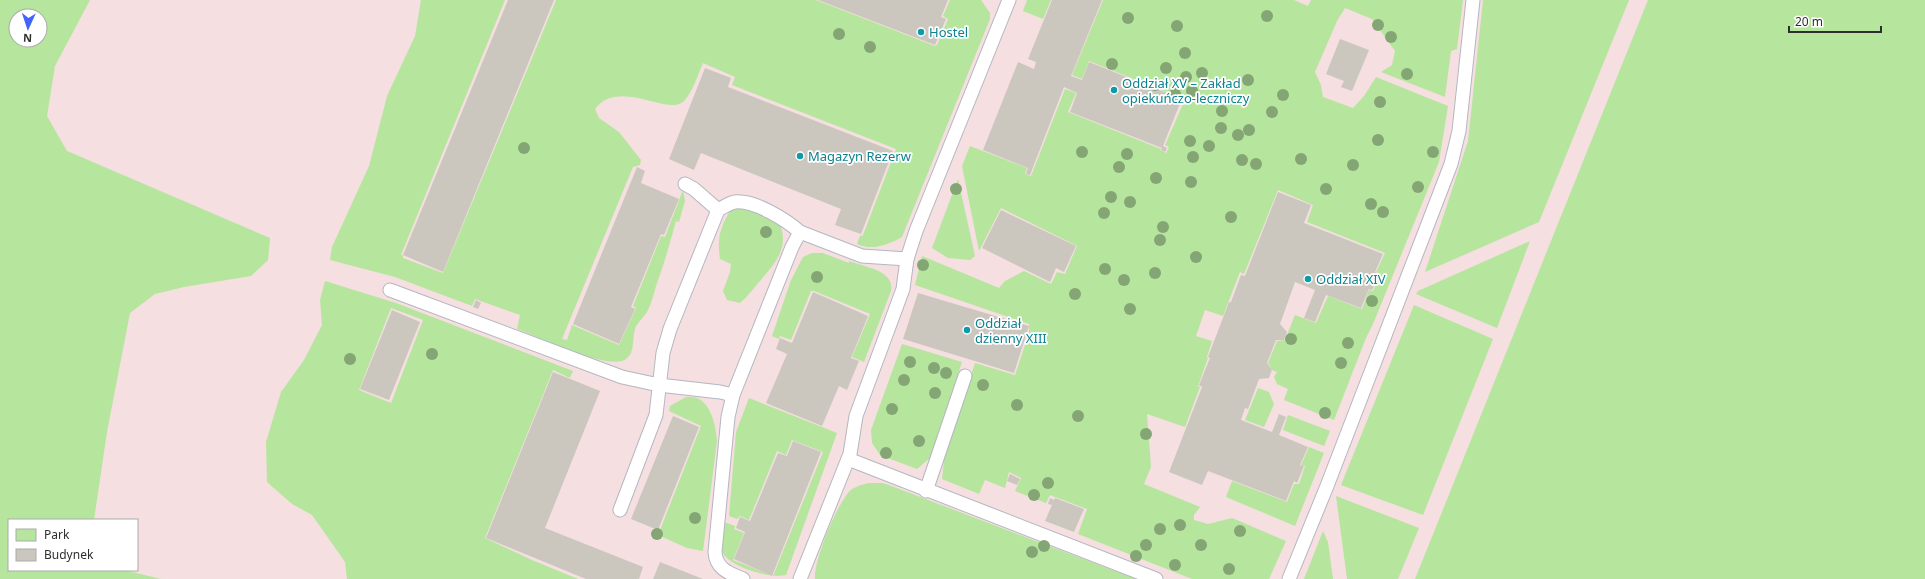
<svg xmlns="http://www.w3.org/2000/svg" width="1925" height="579" font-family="'Noto Sans',sans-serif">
<rect width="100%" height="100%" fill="#efe9e1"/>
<path fill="#f5dfe0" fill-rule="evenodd" d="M0,0h1925v579h-1925zM16,16h24v24h-24zM9,520h128v50h-128z"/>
<g fill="#b6e59e" fill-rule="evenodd">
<path d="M0,0h90l-35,66 -8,50 20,35 203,87 -2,22 -17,16 -67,11 -29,7 -25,19 -23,119 -13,88h-85v50h115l37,9h19h-180zM16,16h24v24h-24z"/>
<path d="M421,0h84l-104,255h2v3l40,15 113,-273h260l119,46 2,-1 11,-26 -5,-3 7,-16h31l9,13v6l-88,218c-14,8 -30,14 -45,7l3,-8 3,-1 33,-86 -164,-64 3,-8 -32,-14c-6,13 -9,27 -19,38 -14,16 -66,-24 -89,8l4,9 20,14 22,28 -1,5 -7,2 -71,172 5,1 5,-15 47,20 17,-37 -3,-2 28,-70 4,1 18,-47 2,11 -6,21 -3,-1c-6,22 -12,43 -20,65 -2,8 -5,18 -9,26 -3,5 -8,9 -11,14 -5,11 1,30 -14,35 -21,6 -83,-24 -105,-32l3,-14 -45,-16 -3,7 -77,-29 -65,-17 2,-13 37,-81 18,-70 28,-60z"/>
<polygon points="1027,0 1051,0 1043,19 1023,11"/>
<polygon points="1103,0 1294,0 1308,6 1311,0 1463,0 1457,49 1451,51 1445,97 1381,72 1392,65 1395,51 1372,19 1345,8 1337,21 1315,72 1321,85 1323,97 1353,108 1364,96 1376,77 1448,106 1439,162 1373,324 1366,338 1334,420 1284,400 1288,389 1277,384 1274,377 1277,372 1272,370 1268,363 1277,341 1285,340 1295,315 1316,323 1328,296 1362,309 1369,290 1373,291 1380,274 1376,272 1385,253 1307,222 1313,205 1278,190 1244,274 1240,272 1223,316 1205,310 1196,336 1212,341 1207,357 1208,358 1198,386 1200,387 1185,427 1147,414 1151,467 1144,484 1200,507 1194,515 1194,520 1208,524 1232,518 1286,541 1269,579 1192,579 1078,534 1087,509 1050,495 1046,503 1015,491 1021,478 1009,472 1005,488 985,480 979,494 942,479 944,460 975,363 1015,375 1029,333 1029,324 915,285 922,256 999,288 1005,281 1024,271 1051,284 1057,272 1065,274 1077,246 1001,208 979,251 962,166 970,146 1027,168 1025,174 1031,176 1065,89 1076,93 1068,112 1161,149 1160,150 1166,153 1169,147 1165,145 1183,104 1185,105 1188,98 1183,96 1181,98 1089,61 1082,79 1072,75"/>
<polygon points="1483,0 1629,0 1539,222 1425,272 1468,141"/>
<polygon points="1648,0 1925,0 1925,579 1415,579"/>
<polygon points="958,179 975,256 970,260 948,258 932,248"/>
<path d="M741,208l38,13c11,27 -3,41 -20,61 -6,7 -12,15 -19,21l-13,-3 -4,-9 7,-19 1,-8 -11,-5c-3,-22 0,-31 11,-50z"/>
<polygon points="1530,241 1497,328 1416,294 1418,291"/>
<path d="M812,253h11l26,10v-2c15,6 46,9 42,30l-27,71 -12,-5 18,-43 -56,-23h-3l-20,49 -11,-4 -1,3 -7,-3 19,-56 12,-23z"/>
<path d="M325,281l71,22 177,68 -3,7 -17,-8 -68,168 47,22 46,19h-231l-2,-17 -33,-47 -20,-11 -25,-22 -1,-40 15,-50 23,-32 18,-35 -2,-25zM391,308l32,12 -32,83 -32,-13z"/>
<polygon points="1414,305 1493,339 1423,515 1341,485"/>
<polygon points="902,344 962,362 930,458 917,469 880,455 872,443 871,430"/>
<polygon points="1258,388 1269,392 1274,404 1264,427 1245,420"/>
<path d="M686,397c4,0 10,0 13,2 13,7 17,29 18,42l-14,110 -16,-3 -29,-13 43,-109 -32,-15 1,-5z"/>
<path d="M749,398l88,35 -51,142c-16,4 -58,-8 -65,-25 -3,-9 1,-19 3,-28l11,4 -1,3 10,4 -11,27 40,16 50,-124 -31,-12 -6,15 -9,-4 -28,69 -9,-4 -3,3 -8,-3 7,-84z"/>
<polygon points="1288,415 1330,431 1324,446 1283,430"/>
<polygon points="1309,447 1324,453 1295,526 1226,497 1232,481 1287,502 1294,484 1299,484 1305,466 1301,465"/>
<path d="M869,483h14l11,4 242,92h-321c-2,-17 23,-79 37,-90 5,-3 12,-5 17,-6z"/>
<polygon points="1336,496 1419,528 1398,579 1347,579"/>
<polygon points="1323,531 1328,542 1333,579 1304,579"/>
</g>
<g fill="#cbc7bf">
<polygon points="508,0 554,0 443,272 403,255"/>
<polygon points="818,0 948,0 941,17 946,19 935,45"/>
<polygon points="1052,0 1102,0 1071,76 1082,80 1089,62 1182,99 1183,97 1187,98 1185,103 1181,101 1163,146 1167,148 1165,152 1161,150 1162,148 1070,112 1077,93 1064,87 1030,175 1026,174 1028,168 983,150 1018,62 1034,69 1036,62 1028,59"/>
<polygon points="1340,39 1369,50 1352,91 1341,87 1344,81 1326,74"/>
<polygon points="705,68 731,78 728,87 893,151 861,234 835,225 841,209 701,153 694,170 669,159"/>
<polygon points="637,167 645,171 641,183 679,199 664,235 661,234 631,307 635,309 619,344 573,324"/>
<polygon points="1278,192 1311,205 1304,223 1383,254 1375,272 1379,274 1372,290 1369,289 1361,308 1326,295 1315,322 1304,318 1315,290 1295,282 1280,324 1287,332 1284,340 1276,340 1267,363 1272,370 1269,378 1259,379 1248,409 1245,408 1241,420 1272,432 1279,414 1286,417 1279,435 1308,447 1300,465 1304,466 1297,483 1294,481 1286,501 1208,471 1202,485 1169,472 1202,387 1199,385 1210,358 1208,357 1229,302 1231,302 1241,275 1245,276"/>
<polygon points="1001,210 1076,246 1064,272 1056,268 1050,282 982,248"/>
<polygon points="813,292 868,316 851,358 859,361 847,390 839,386 822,426 766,403 787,354 776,349 780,338 792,343"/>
<polygon points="918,293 1029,326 1014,373 903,339"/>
<polygon points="476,300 481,303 478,309 473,307"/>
<polygon points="392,310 420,322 389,400 360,389"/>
<polygon points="553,372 600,391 545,528 643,567 639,579 586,579 486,538"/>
<polygon points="673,416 699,427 658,530 631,519"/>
<polygon points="793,441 821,452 772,576 734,559 745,532 736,528 740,517 750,521 778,453 787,456"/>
<polygon points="1010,474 1020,479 1017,485 1007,481"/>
<polygon points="1050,498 1054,500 1055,498 1084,509 1074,532 1045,521 1052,505 1048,504"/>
<polygon points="660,562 703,579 653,579"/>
</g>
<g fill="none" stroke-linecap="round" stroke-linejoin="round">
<defs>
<g id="lane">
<polyline points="685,184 694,189 718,210"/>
<polyline points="390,290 622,377 659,385 720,392 733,395"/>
<polyline points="848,459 1156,579"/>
<polyline points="926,491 965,376"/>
<path d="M620,510l36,-95 7,-62 7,-24 48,-119c6,-3 11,-7 17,-8 20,-2 51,18 65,30"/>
<path d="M743,579c-14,-6 -27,-10 -28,-27l13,-135 5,-22 59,-148 8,-15 62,24 45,3"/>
<polyline points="800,579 850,454 856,416 903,289 907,259 916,231 1009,0"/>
<polyline points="1289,579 1327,486 1451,164 1459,131 1473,0"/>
</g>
</defs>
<use href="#lane" stroke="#b4b7c1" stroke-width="15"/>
<use href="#lane" stroke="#fff" stroke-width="13"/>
</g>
<g fill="#84a574">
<circle cx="1267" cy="16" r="6"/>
<circle cx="1128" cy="18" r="6"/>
<circle cx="1378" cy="25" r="6"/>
<circle cx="1177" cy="26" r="6"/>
<circle cx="839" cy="34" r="6"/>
<circle cx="1391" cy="37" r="6"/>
<circle cx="870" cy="47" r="6"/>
<circle cx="1185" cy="53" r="6"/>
<circle cx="1112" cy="64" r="6"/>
<circle cx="1166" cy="68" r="6"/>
<circle cx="1202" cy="73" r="6"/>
<circle cx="1407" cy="74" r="6"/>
<circle cx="1186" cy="77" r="6"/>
<circle cx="1248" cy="80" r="6"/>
<circle cx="1155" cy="85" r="6"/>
<circle cx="1192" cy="91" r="6"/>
<circle cx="1175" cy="94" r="6"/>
<circle cx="1283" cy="95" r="6"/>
<circle cx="1380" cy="102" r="6"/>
<circle cx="1222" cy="111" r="6"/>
<circle cx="1272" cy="112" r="6"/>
<circle cx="1221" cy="128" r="6"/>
<circle cx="1249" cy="130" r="6"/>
<circle cx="1238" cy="135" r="6"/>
<circle cx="1378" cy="140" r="6"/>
<circle cx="1190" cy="141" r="6"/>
<circle cx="1209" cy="146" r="6"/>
<circle cx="524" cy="148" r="6"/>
<circle cx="1082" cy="152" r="6"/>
<circle cx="1433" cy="152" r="6"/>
<circle cx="1127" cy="154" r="6"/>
<circle cx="1193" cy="157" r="6"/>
<circle cx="1301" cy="159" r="6"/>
<circle cx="1242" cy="160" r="6"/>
<circle cx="1256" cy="164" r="6"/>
<circle cx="1353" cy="165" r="6"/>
<circle cx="1119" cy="167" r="6"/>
<circle cx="1156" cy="178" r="6"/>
<circle cx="1191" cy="182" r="6"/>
<circle cx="1418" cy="187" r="6"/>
<circle cx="956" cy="189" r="6"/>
<circle cx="1326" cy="189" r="6"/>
<circle cx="1111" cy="197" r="6"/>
<circle cx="1130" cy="202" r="6"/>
<circle cx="1371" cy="204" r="6"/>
<circle cx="1383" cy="212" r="6"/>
<circle cx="1104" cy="213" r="6"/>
<circle cx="1231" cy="217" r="6"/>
<circle cx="1163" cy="227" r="6"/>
<circle cx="766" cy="232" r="6"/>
<circle cx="1160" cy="240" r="6"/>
<circle cx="1196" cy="257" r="6"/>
<circle cx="923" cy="265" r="6"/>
<circle cx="1105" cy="269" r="6"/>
<circle cx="1155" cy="273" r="6"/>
<circle cx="817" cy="277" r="6"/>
<circle cx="1124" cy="280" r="6"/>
<circle cx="1075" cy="294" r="6"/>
<circle cx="1372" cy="301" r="6"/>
<circle cx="1130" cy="309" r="6"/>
<circle cx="1291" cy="339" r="6"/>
<circle cx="1348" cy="343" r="6"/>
<circle cx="432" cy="354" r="6"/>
<circle cx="350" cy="359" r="6"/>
<circle cx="910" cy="362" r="6"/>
<circle cx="1341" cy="363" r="6"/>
<circle cx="934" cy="368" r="6"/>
<circle cx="946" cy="373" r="6"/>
<circle cx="904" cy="380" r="6"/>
<circle cx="983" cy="385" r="6"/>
<circle cx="935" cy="393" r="6"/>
<circle cx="1017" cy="405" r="6"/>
<circle cx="892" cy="409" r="6"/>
<circle cx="1325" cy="413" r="6"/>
<circle cx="1078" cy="416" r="6"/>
<circle cx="1146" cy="434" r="6"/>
<circle cx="919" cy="441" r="6"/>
<circle cx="886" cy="453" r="6"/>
<circle cx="1048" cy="483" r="6"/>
<circle cx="1034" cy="495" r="6"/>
<circle cx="695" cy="518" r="6"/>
<circle cx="1180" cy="525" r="6"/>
<circle cx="1160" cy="529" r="6"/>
<circle cx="1240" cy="531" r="6"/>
<circle cx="657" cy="534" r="6"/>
<circle cx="1146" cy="545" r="6"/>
<circle cx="1201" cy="545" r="6"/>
<circle cx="1044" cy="546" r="6"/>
<circle cx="1032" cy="552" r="6"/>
<circle cx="1136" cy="556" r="6"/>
<circle cx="1175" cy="565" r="6"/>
<circle cx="1229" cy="569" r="6"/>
</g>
<g fill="#0f9aa8" stroke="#fff" stroke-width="1.5">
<circle cx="921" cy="32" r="4"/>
<circle cx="1114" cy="90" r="4"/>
<circle cx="800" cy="156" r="4"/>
<circle cx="1308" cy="279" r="4"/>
<circle cx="967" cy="330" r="4"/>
</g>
<g text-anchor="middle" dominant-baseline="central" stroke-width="3.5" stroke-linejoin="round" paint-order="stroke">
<g font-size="13" fill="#0d838f" stroke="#fff" text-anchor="start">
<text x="929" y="32">Hostel</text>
<text x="1122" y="83">Oddział XV – Zakład<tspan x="1122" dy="15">opiekuńczo-leczniczy</tspan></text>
<text x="808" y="156">Magazyn Rezerw</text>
<text x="1316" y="279">Oddział XIV</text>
<text x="975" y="323">Oddział<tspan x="975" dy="15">dzienny XIII</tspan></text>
</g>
</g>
<rect x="8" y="519" width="130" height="52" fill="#ffffff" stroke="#ababab"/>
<rect x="16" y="529" width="20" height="12" fill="#b6e59e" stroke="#ababab"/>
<text x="44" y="539" font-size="12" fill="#2e2e2e">Park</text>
<rect x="16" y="549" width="20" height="12" fill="#cbc7bf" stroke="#ababab"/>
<text x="44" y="559" font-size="12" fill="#2e2e2e">Budynek</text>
<g transform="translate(28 28) rotate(183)"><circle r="19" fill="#ffffff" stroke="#ababab"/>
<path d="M0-3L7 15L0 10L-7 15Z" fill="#4264fb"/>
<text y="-6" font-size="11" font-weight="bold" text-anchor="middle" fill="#2e2e2e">N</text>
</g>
<path d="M1789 26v6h92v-6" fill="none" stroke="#2e2e2e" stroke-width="2"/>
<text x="1795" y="26" font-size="12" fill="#2e2e2e" stroke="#ffffff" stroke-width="3" paint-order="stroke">20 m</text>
</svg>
